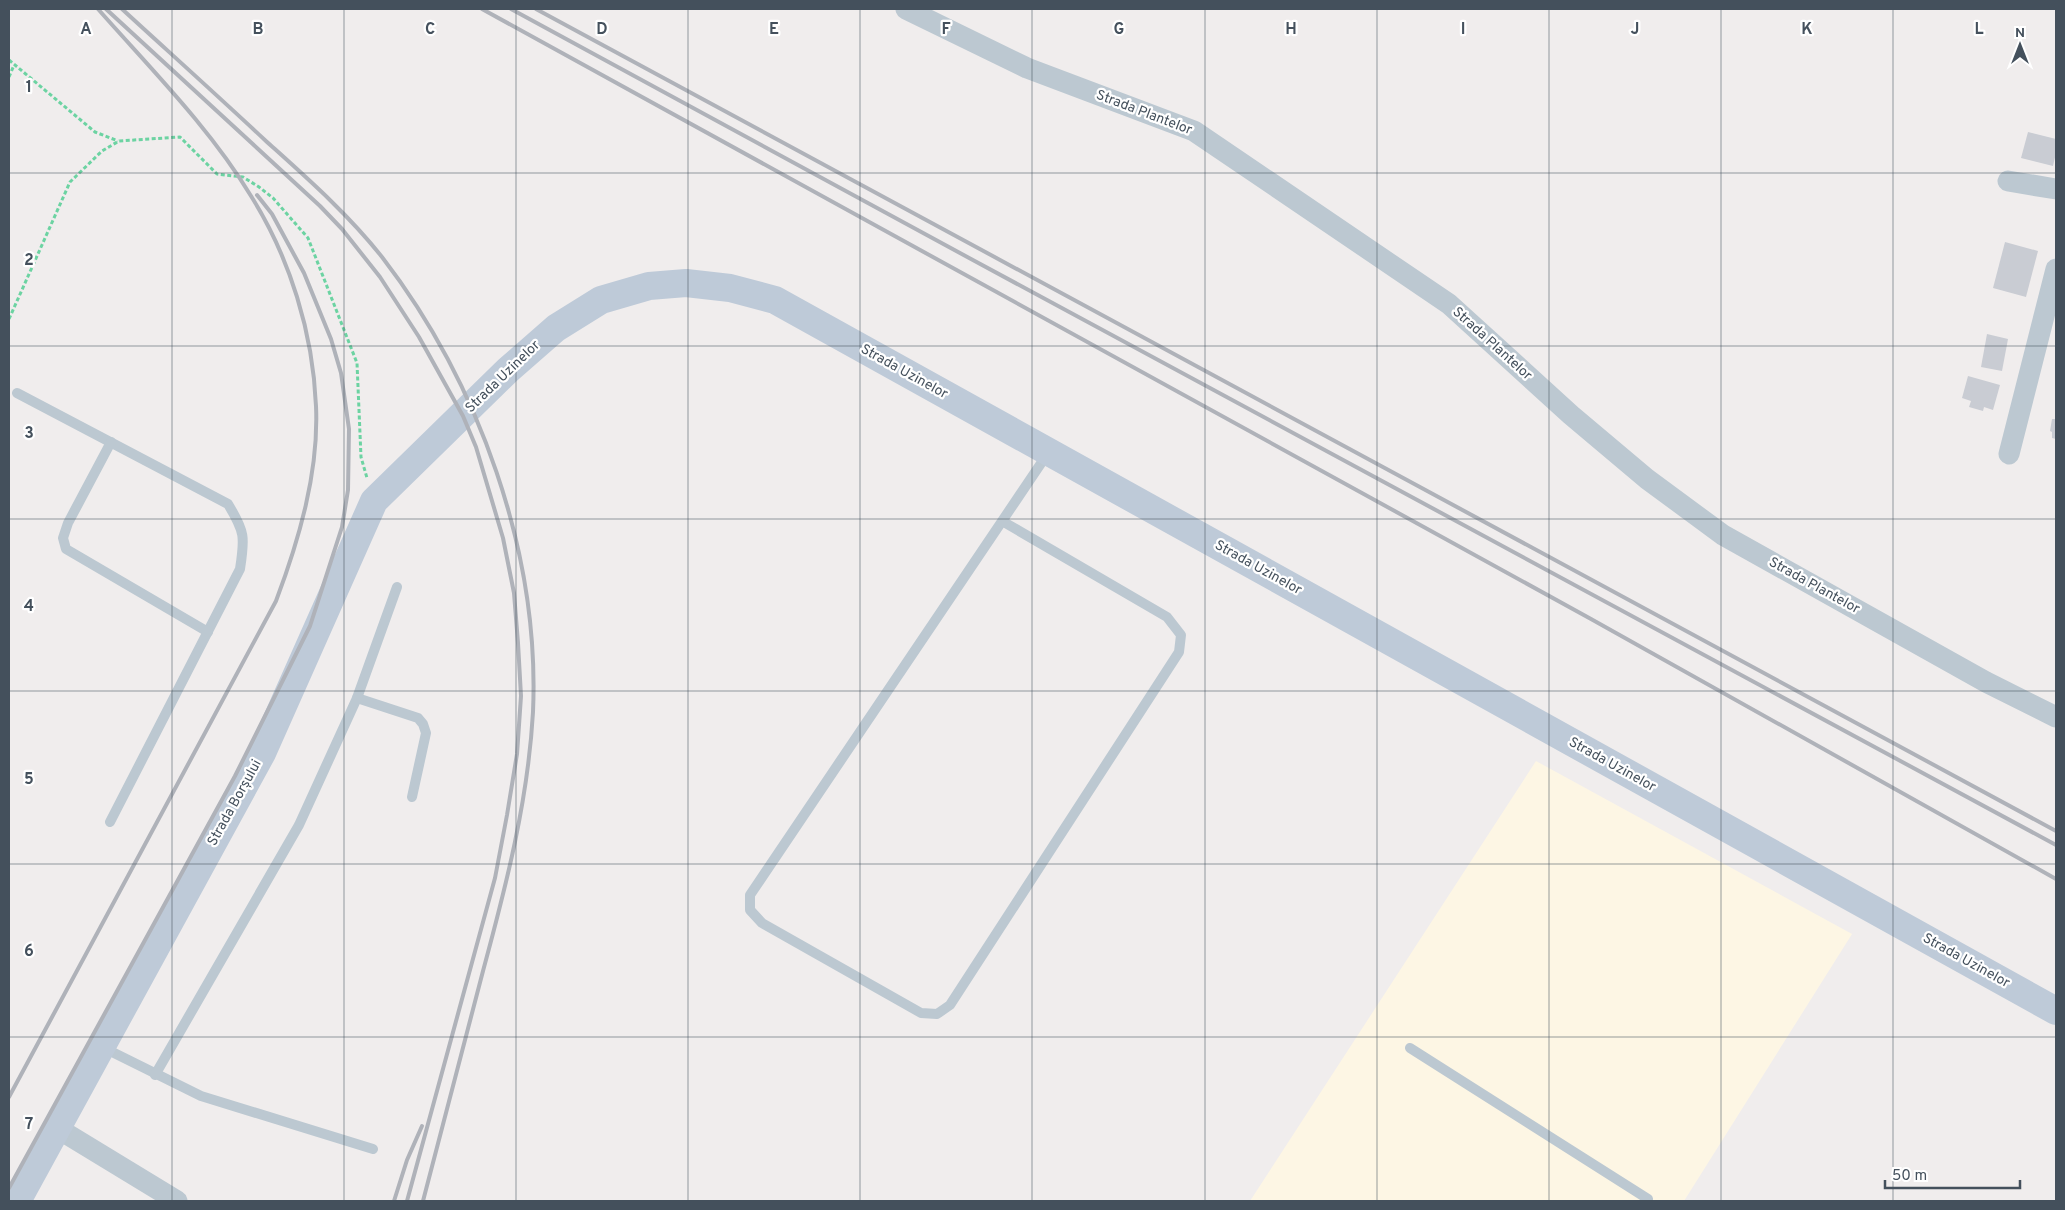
<svg xmlns="http://www.w3.org/2000/svg" width="2065" height="1210" font-family="Overpass,sans-serif">
<rect width="100%" height="100%" fill="#f0eded"/>
<polygon fill="#fdf6e4" points="1536,761 1852,934 1684,1201 1250,1201"/>
<g fill="#c9ccd3">
<polygon points="2028,132 2056,139 2056,153 2053,166 2021,158"/>
<polygon points="2005,242 2038,251 2026,297 1993,288"/>
<polygon points="1987,334 2008,339 2002,371 1981,367"/>
<polygon points="1968,376 2000,385 1993,410 1984,407 1983,411 1969,407 1971,401 1962,398"/>
<polygon points="2052,419 2056,419 2056,439 2052,438 2052,432 2050,431"/>
</g>
<g fill="none" stroke-linecap="round" stroke-linejoin="round">
<g stroke="#6cd3a2" stroke-width="3" stroke-dasharray="4 2.5" stroke-linecap="butt">
<polyline points="9,60 95,132 118,141"/>
<polyline points="9,77 14,65"/>
<polyline points="9,319 70,182 102,151 119,141 180,137 217,174 243,177 259,187 273,198 308,238 357,363 361,457 367,478"/>
</g>
<g stroke="#bcc8d1" stroke-width="10">
<path d="M17,393l211,111c17,28 17,33 12,65l-130,253"/>
<polyline points="111,442 68,523 63,538 66,549 208,632"/>
<polyline points="1002,521 1167,617 1181,635 1179,652 950,1005 937,1014 921,1013 762,923 750,910 750,895 1048,453"/>
<polyline points="357,698 418,718 423,724 426,733 412,797"/>
<polyline points="102,1047 201,1096 373,1149"/>
<polyline points="1410,1048 1648,1199"/>
<polyline points="155,1075 299,825 357,698 397,587"/>
</g>
<g stroke="#bcc8d1" stroke-width="21">
<polyline points="906,9 1027,68 1194,131 1449,304 1571,415 1647,479 1723,535 1986,682 2056,717"/>
<polyline points="2008,181 2056,189"/>
<polyline points="2009,454 2056,269"/>
<polyline points="57,1128 177,1201"/>
</g>
<polyline stroke="#becad8" stroke-width="28" points="17,1201 262,753 374,501 508,370 556,328 601,300 649,286 686,283 730,288 775,300 2056,1011"/>
<g stroke="#afb2b9" stroke-width="4">
<polyline points="106,9 320,206 342,229 380,277 419,337 463,416 476,447 503,538 514,593 518,643 521,696 517,754 507,815 495,878 407,1201"/>
<path d="M122,9c48,44 97,88 145,133 40,36 81,72 115,115 97,126 158,296 151,455 -5,89 -27,174 -50,259 -20,77 -40,154 -60,230"/>
<polyline points="482,9 1591,619 2056,879"/>
<polyline points="511,9 971,259 2056,845"/>
<polyline points="536,9 2056,831"/>
<path d="M9,1097l267,-496c23,-61 43,-129 40,-195 -3,-73 -26,-148 -65,-210 -41,-68 -101,-128 -153,-187"/>
<polyline points="9,1188 235,776 310,626 342,527 348,490 349,429 341,373 331,339 304,273 272,214 257,195"/>
<polyline points="394,1201 407,1160 422,1126"/>
</g>
</g>
<path fill="none" stroke="#44505c" stroke-width="1" stroke-opacity="0.55" d="M172,9v1192M344,9v1192M516,9v1192M688,9v1192M860,9v1192M1032,9v1192M1205,9v1192M1377,9v1192M1549,9v1192M1721,9v1192M1893,9v1192M9,173h2047M9,346h2047M9,519h2047M9,691h2047M9,864h2047M9,1037h2047"/>
<g text-anchor="middle" dominant-baseline="central" stroke-width="4.5" stroke-linejoin="round" paint-order="stroke">
<g font-size="14" fill="#44505c" stroke="#fff">
<text transform="translate(1144 113) rotate(21)">Strada Plantelor</text>
<text transform="translate(1492 344) rotate(42)">Strada Plantelor</text>
<text transform="translate(904 372) rotate(29)">Strada Uzinelor</text>
<text transform="translate(503 377) rotate(-44)">Strada Uzinelor</text>
<text transform="translate(1258 568) rotate(29)">Strada Uzinelor</text>
<text transform="translate(1814 586) rotate(29)">Strada Plantelor</text>
<text transform="translate(1612 765) rotate(29)">Strada Uzinelor</text>
<text transform="translate(235 803) rotate(-61)">Strada Borșului</text>
<text transform="translate(1966 961) rotate(29)">Strada Uzinelor</text>
</g>
</g>
<g font-size="16" text-anchor="middle" font-weight="bold" fill="#44505c" stroke="#fff" stroke-width="4.5" stroke-linejoin="round" paint-order="stroke">
<text x="86" y="34">A</text>
<text x="258" y="34">B</text>
<text x="430" y="34">C</text>
<text x="602" y="34">D</text>
<text x="774" y="34">E</text>
<text x="946" y="34">F</text>
<text x="1119" y="34">G</text>
<text x="1291" y="34">H</text>
<text x="1463" y="34">I</text>
<text x="1635" y="34">J</text>
<text x="1807" y="34">K</text>
<text x="1979" y="34">L</text>
<text x="29" y="92">1</text>
<text x="29" y="265">2</text>
<text x="29" y="438">3</text>
<text x="29" y="611">4</text>
<text x="29" y="784">5</text>
<text x="29" y="956">6</text>
<text x="29" y="1129">7</text>
</g>
<rect width="2065" height="1210" fill="none" stroke="#44505c" stroke-width="20"/>
<g transform="translate(2020 45)" stroke="#ffffff" stroke-width="4" paint-order="stroke">
<path d="M0-4L9 19L0 12L-9 19Z" fill="#44505c"/>
<text y="-8" font-size="14" font-weight="bold" text-anchor="middle" fill="#44505c">N</text>
</g>
<path d="M1885 1180v8h135v-8" fill="none" stroke="#44505c" stroke-width="2.5"/>
<text x="1892" y="1180" font-size="15" fill="#44505c" stroke="#ffffff" stroke-width="4" paint-order="stroke">50 m</text>
</svg>
